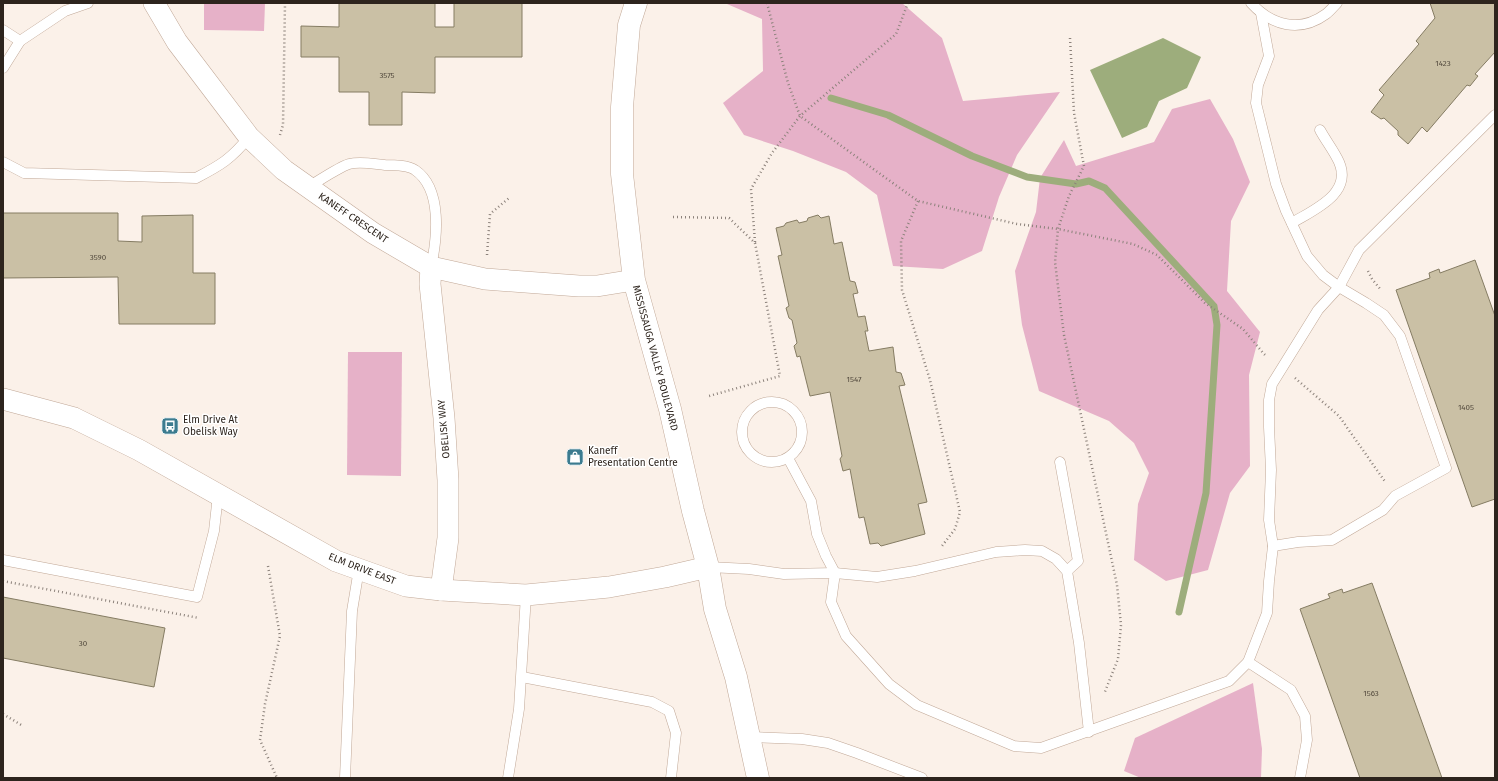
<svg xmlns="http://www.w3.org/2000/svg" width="1498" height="781" font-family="'Fira Sans',sans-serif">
<rect width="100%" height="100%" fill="#fbf1e9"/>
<g fill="#e6b1c8">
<polygon points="204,3 265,3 264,31 204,30"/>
<polygon points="727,3 902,3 942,38 963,101 1060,92 1017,155 999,197 982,251 943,269 893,266 877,195 846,172 793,151 744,135 723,103 763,71 762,19 727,4"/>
<polygon points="1210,99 1233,139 1250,182 1231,221 1227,291 1260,332 1249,375 1250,466 1230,493 1208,570 1166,581 1134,560 1138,504 1149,473 1134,443 1109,421 1039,391 1022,325 1015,271 1036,212 1040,178 1064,140 1076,166 1154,142 1172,109"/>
<polygon points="348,352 402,352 401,476 347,475"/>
<polygon points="1253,683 1262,749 1261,778 1141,778 1124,771 1135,738"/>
</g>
<polygon fill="#9dad7c" points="1163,38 1201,57 1187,88 1159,101 1147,127 1122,138 1090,70"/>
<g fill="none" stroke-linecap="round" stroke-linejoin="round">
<polyline stroke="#9dad7c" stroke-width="7" points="831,98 888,115 972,156 1027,177 1076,184 1089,181 1105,188 1214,306 1217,325 1206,493 1179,612"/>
</g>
<g fill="#cac0a5" stroke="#857c63">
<polygon points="339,3 435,3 435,27 454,27 454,3 522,3 522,57 435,57 435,93 402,92 402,125 369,125 369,92 339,92 339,57 301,57 301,26 339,27"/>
<polygon points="1430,3 1495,3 1495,52 1475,74 1478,76 1470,86 1467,85 1427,132 1422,127 1408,144 1398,135 1398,131 1384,118 1381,119 1371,112 1384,95 1379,90 1419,44 1416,41 1435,18"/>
<polygon points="3,213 118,213 118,241 142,242 142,216 193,215 193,273 215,273 215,324 119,324 118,277 3,278"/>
<polygon points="818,215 821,218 829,216 834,244 842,242 850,281 855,282 858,293 853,294 858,317 865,316 868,331 865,331 869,351 893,347 896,372 901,373 905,385 899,386 927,502 918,504 925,534 881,546 878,543 870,544 864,517 859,518 850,469 843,471 840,459 842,456 830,392 810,396 800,356 797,357 794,346 797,343 792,320 789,318 786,308 789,306 778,256 782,255 776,228 784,226 786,223 797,220 799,223 807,221 808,218"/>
<polygon points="1475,260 1495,316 1495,499 1472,507 1396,290 1430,278 1429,273 1439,269 1440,273"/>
<polygon points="1372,583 1442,778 1360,778 1300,609 1330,598 1328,594 1342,589 1343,593"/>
<polygon points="3,597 165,628 154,687 3,658"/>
</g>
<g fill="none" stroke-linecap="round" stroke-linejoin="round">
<defs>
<g id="service">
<path d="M1251,3c21,23 49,30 75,11 4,-3 7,-7 11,-11"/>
<polyline points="1261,13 1269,56 1258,85 1256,103 1276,184 1286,211 1307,256 1323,275 1339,287 1366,303 1384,315 1400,336 1446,468 1395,496 1383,510 1332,540 1298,542 1273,546"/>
<polyline points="3,30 20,41"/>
<polyline points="3,68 20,41 65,11 88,3"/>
<path d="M3,162l21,11 172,5c25,-13 35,-19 53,-41"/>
<path d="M308,187c11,-6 29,-19 41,-23 11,-3 25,0 36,1 9,0 23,0 30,5 28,19 22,69 16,97"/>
<path d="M1292,223c21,-13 61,-29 47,-61 -5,-11 -13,-21 -19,-32"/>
<circle cx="772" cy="432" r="30"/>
<polyline points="788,458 811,501 817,534 826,556 835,573 831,602 846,636 889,684 917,705 1014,746 1041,748 1229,681 1248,662 1267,613 1269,581 1273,546 1269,520 1271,470 1269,427 1269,400 1272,384 1318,310 1339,287 1359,250 1495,115"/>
<polyline points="1060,462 1078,561 1067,571"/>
<polyline points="3,560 197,597 214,531 218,495"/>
<polyline points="708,567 749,569 784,574 835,573 877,577 915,571 996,552 1025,550 1042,551 1056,559 1067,571 1079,643 1089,732"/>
<polyline points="1248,662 1291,690 1305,716 1307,740 1300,778"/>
<polyline points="522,677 652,702 669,711 676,733 671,778"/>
<polyline points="749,737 802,739 828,743 857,753 922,778"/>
<polyline points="345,778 352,611 359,569"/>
<polyline points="508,778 519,709 526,595"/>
</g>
<g id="minor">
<polyline points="154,3 177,42 249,137 284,170 373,233 431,267 485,279 579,286 597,286 634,280"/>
<polyline points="431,267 430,284 444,418 448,480 448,538 441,590"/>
<polyline points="3,399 74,418 139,450 336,561 406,586 441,590 526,595 609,587 665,577 708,567"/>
</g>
<polyline id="tertiary" points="636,3 629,25 622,107 622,174 634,280 670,409 693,511 708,567 715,609 736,677 758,778"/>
</defs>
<use href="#service" stroke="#c1a897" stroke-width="11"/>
<use href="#minor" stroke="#c1a897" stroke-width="22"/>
<use href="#tertiary" stroke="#c1a897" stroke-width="23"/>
<g stroke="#8c827b" stroke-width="2.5" stroke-dasharray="1 3" stroke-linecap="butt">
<polyline points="767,3 788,83 800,116 883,176 918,201 1017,224 1058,229 1133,244 1157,255 1205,303 1243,329 1264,354 1267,357"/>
<polyline points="1070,38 1074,113 1084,166 1069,196 1058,229 1055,262 1064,335 1117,585 1121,625 1118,659 1104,694"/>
<polyline points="280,135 283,125 285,3"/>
<polyline points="918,201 901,241 902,290 930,380 960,512 955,529 942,546"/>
<polyline points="673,217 729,218 755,243 780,376 709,396"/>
<polyline points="755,242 751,189 772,153 800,116 896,34 908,3"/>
<polyline points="487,255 490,214 509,198"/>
<polyline points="1368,271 1372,279 1381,290"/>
<polyline points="1295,378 1339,416 1386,483"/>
<polyline points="268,566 280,636 265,704 260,740 277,778"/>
<polyline points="3,581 199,618"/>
<polyline points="3,714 23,726"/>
</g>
<use href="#service" stroke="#fff" stroke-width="10"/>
<use href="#minor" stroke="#fff" stroke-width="21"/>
<use href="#tertiary" stroke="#fff" stroke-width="22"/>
</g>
<defs>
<symbol id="bus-square" viewBox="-11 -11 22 22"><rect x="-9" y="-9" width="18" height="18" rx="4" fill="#3b7b8f" stroke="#fff"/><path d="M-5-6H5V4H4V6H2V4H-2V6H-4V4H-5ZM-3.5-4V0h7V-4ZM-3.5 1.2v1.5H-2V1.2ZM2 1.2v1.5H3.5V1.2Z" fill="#fff"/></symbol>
<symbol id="shop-square" viewBox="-11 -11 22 22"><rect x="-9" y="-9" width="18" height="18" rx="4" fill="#3b7b8f" stroke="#fff"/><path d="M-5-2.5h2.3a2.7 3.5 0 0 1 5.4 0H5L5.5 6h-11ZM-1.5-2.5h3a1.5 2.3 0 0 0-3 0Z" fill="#fff"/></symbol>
</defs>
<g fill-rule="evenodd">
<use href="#bus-square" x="160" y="416" width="20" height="20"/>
<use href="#shop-square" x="565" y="447" width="20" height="20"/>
</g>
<g text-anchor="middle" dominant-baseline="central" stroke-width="3" stroke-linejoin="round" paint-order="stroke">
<g font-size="8" fill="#544b3f">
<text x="1443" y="63">1423</text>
<text x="387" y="75">3575</text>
<text x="98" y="257">3590</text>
<text x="854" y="379">1547</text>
<text x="1466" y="407">1405</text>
<text x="83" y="643">30</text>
<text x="1371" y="693">1563</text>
</g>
<g font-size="10" fill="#2d241d" stroke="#fff">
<text transform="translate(353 218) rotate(34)">KANEFF CRESCENT</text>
<text transform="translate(655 358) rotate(75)">MISSISSAUGA VALLEY BOULEVARD</text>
<text transform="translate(444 429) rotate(-95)">OBELISK WAY</text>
<text transform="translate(362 569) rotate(21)">ELM DRIVE EAST</text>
</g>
<g font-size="10" fill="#2d241d" stroke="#fff" text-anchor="start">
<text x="183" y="420">Elm Drive At<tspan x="183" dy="12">Obelisk Way</tspan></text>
<text x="588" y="451">Kaneff<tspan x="588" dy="12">Presentation Centre</tspan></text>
</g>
</g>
<rect width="1498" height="781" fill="none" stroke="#2d241d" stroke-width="8"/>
</svg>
